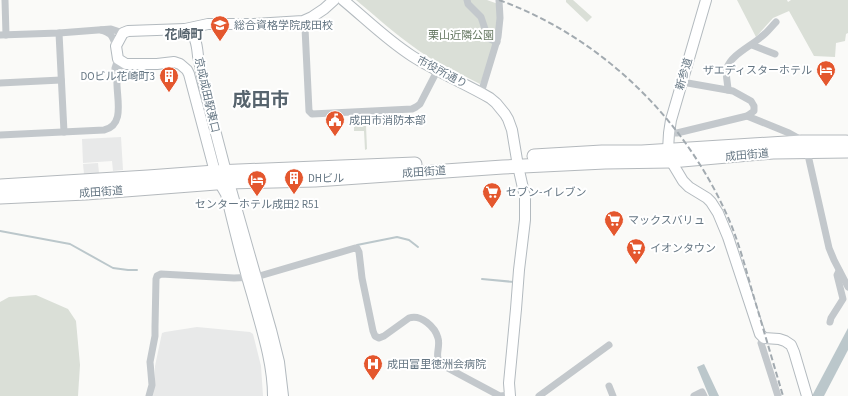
<svg xmlns="http://www.w3.org/2000/svg" width="848" height="396" font-family="'Source Sans 3','Noto Sans JP',sans-serif">
<rect width="100%" height="100%" fill="#fafaf8"/>
<g fill="#e8e9e9">
<polygon points="121,137 123,170 113,171 112,161 83,163 82,139"/>
<polygon points="98,163 99,173 84,174 83,164"/>
<polygon points="197,327 250,332 253,334 261,366 263,396 153,396 155,377 155,366 162,333 165,332"/>
</g>
<g fill="#dadfd7">
<path d="M356,0h131l11,4 -2,33 -15,45 -1,2c-17,-9 -34,-17 -50,-26 -27,-17 -50,-38 -74,-58z"/>
<polygon points="566,0 573,0 592,17 587,22 566,2"/>
<polygon points="737,0 787,0 788,2 791,0 848,0 848,33 846,34 845,41 836,43 835,57 814,56 789,11 773,18 756,37"/>
<polygon points="366,125 367,149 365,150 364,131 354,131 354,126"/>
<polygon points="36,295 68,309 76,321 80,365 78,396 0,396 0,302 9,297"/>
</g>
<g fill="#bbc7cb">
<polygon points="848,328 848,350 824,396 812,396"/>
<polygon points="704,364 719,396 709,396 697,367"/>
</g>
<g fill="none" stroke-linecap="round" stroke-linejoin="round">
<g stroke="#bbc7cb" stroke-width="2">
<polyline points="0,231 70,244 113,268 128,270 137,270"/>
<polyline points="357,245 397,237 409,240 418,247"/>
<polyline points="482,279 514,282"/>
</g>
<defs>
<g id="secondary">
<path d="M343,0c23,19 44,40 69,56 25,16 52,27 78,42l6,5 9,11 3,5 4,11 6,36 7,31v23l-6,50 -3,39 -7,74 1,13"/>
<polyline points="706,0 671,120 669,133 668,150 671,161 683,181 689,187 707,198 711,202 718,213 728,237 760,334 764,338 779,339 785,341 791,345 794,352 807,396"/>
<polyline points="185,29 208,24 254,24 303,21 312,17 324,9 334,0"/>
<path d="M273,396c0,-34 -12,-69 -21,-102 -10,-33 -18,-67 -26,-100l-7,-12 -4,-10 -26,-98 -2,-4 -7,-6 -6,-2 -17,2h-31l-8,-5 -2,-13 7,-13 5,-2 57,-2c11,4 12,17 13,27l11,51 17,65 45,158 8,32 4,34"/>
</g>
<g id="highway">
<polyline points="534,156 602,152 642,152 802,142 846,142"/>
<polyline points="0,186 148,177 215,172 415,164"/>
<polyline points="0,197 86,193 229,182 315,180 503,167 605,162 671,161 773,152 848,151"/>
</g>
</defs>
<use href="#secondary" stroke="#b3babf" stroke-width="12"/>
<use href="#highway" stroke="#b4b9bd" stroke-width="15"/>
<g stroke="#c3c8cc" stroke-width="7">
<polyline points="5,0 6,35"/>
<polyline points="467,0 468,4 481,17 488,38 497,42"/>
<polyline points="303,21 305,28 309,111 312,114 412,109 416,107 420,104 437,71"/>
<path d="M101,30c11,3 11,6 15,16"/>
<polyline points="59,33 64,132"/>
<polyline points="0,35 59,33 111,29 123,33"/>
<polyline points="752,45 775,54"/>
<polyline points="115,78 115,68 118,59"/>
<polyline points="0,83 61,80"/>
<path d="M728,90c0,-7 -3,-15 -1,-22 4,-13 24,-22 34,-31 6,-4 10,-10 15,-15"/>
<polyline points="481,93 498,37 500,18 499,0"/>
<polyline points="747,116 789,133 798,138 801,142"/>
<polyline points="669,133 677,133 747,116 754,111 754,106 751,101 733,91 682,82"/>
<path d="M0,135l104,-5c22,-5 12,-33 13,-50 1,-3 1,-6 2,-9 2,-2 5,-5 7,-7"/>
<polyline points="806,150 808,155 829,248 834,260 848,287"/>
<polyline points="830,322 831,318 843,299 837,275 839,271"/>
<polyline points="764,338 761,343 778,396"/>
<polyline points="609,386 613,396"/>
<path d="M149,396l3,-11 -1,-12 -1,-11 5,-26v-9l1,-48 1,-3 4,-2 73,4 22,-1 99,-29h2l2,4 3,26 11,53 2,5 4,2 5,-2 25,-18c12,-4 26,9 29,20 3,10 -5,18 4,27l58,31 10,-1"/>
<polyline points="539,396 609,345"/>
<polyline points="694,396 702,392 704,396"/>
</g>
<use href="#secondary" stroke="#fff" stroke-width="10"/>
<use href="#highway" stroke="#fff" stroke-width="13"/>
<path stroke="#a2aab0" stroke-width="2" stroke-dasharray="6 3" stroke-linecap="butt" d="M499,0c104,38 188,121 231,222 10,24 16,48 23,72 10,34 20,68 30,102"/>
</g>
<defs>
<symbol id="university-pin" viewBox="-11 -11 22 30"><path d="M0 17L-7.5 6A9.5 9.5 0 1 1 7.5 6Z" fill="#e4572e" stroke="#fff"/><path d="M0-5L7-2L0 1L-7-2ZM-4 1L0 2.5L4 1V4Q0 6-4 4Z" fill="#fff"/></symbol>
<symbol id="hotel-pin" viewBox="-11 -11 22 30"><path d="M0 17L-7.5 6A9.5 9.5 0 1 1 7.5 6Z" fill="#e4572e" stroke="#fff"/><path d="M-6-4.5h1.5V1H6V5H4.5V3h-9V5H-6ZM-4 0a1.8 1.8 0 1 1 3.6 0ZM.5 0V-2.5h3Q6-2.5 6 0Z" fill="#fff"/></symbol>
<symbol id="building-pin" viewBox="-11 -11 22 30"><path d="M0 17L-7.5 6A9.5 9.5 0 1 1 7.5 6Z" fill="#e4572e" stroke="#fff"/><path d="M-4-6H4V6H1V3H-1V6H-4ZM-2.5-4.3h1.7v1.8h-1.7ZM.8-4.3h1.7v1.8H.8ZM-2.5-1h1.7V.8h-1.7ZM.8-1h1.7V.8H.8Z" fill="#fff"/></symbol>
<symbol id="civic-pin" viewBox="-11 -11 22 30"><path d="M0 17L-7.5 6A9.5 9.5 0 1 1 7.5 6Z" fill="#e4572e" stroke="#fff"/><path d="M-.6-6.5H3V-4.5H.6V-3L4-1V1h2V6H-6V1h2V-1L-.6-3ZM-1.2 2.5V6h2.4V2.5Z" fill="#fff"/></symbol>
<symbol id="supermarket-pin" viewBox="-11 -11 22 30"><path d="M0 17L-7.5 6A9.5 9.5 0 1 1 7.5 6Z" fill="#e4572e" stroke="#fff"/><path d="M-6-5.5h2.5l.6 2H6L4.5 2H-2.5L-4.4-4H-6ZM-1.5 3.2a1.3 1.3 0 1 0 .1 0ZM3 3.2a1.3 1.3 0 1 0 .1 0Z" fill="#fff"/></symbol>
<symbol id="hospital-pin" viewBox="-11 -11 22 30"><path d="M0 17L-7.5 6A9.5 9.5 0 1 1 7.5 6Z" fill="#e4572e" stroke="#fff"/><path d="M-5-5h3v3.5h4V-5h3V5h-3V1.5h-4V5h-3Z" fill="#fff"/></symbol>
</defs>
<g fill-rule="evenodd">
<use href="#university-pin" x="209" y="14" width="22" height="30"/>
<use href="#hotel-pin" x="815" y="59" width="22" height="30"/>
<use href="#building-pin" x="158" y="65" width="22" height="30"/>
<use href="#civic-pin" x="324" y="109" width="22" height="30"/>
<use href="#building-pin" x="283" y="167" width="22" height="30"/>
<use href="#hotel-pin" x="246" y="169" width="22" height="30"/>
<use href="#supermarket-pin" x="481" y="181" width="22" height="30"/>
<use href="#supermarket-pin" x="603" y="209" width="22" height="30"/>
<use href="#supermarket-pin" x="625" y="237" width="22" height="30"/>
<use href="#hospital-pin" x="362" y="353" width="22" height="30"/>
</g>
<g text-anchor="middle" dominant-baseline="central" stroke-width="4" stroke-linejoin="round" paint-order="stroke">
<g font-size="11" fill="#657683" stroke="#fff" text-anchor="start">
<text x="234" y="25">総合資格学院成田校</text>
<text x="812" y="70" text-anchor="end">ザエディスターホテル</text>
<text x="155" y="76" text-anchor="end">DOビル花崎町3</text>
<text x="349" y="120">成田市消防本部</text>
<text x="308" y="178">DHビル</text>
<text x="506" y="192">セブン-イレブン</text>
<text x="257" y="204" text-anchor="middle">センターホテル成田2 R51</text>
<text x="628" y="220">マックスバリュ</text>
<text x="650" y="248">イオンタウン</text>
<text x="387" y="364">成田富里徳洲会病院</text>
</g>
<g font-size="11" fill="#687a64" stroke="#fff">
<text x="461" y="35">栗山近隣公園</text>
</g>
<g font-size="11" fill="#657683" stroke="#fff">
<text transform="translate(442 72) rotate(28)">市役所通り</text>
<text transform="translate(684 74) rotate(-74)">新参道</text>
<text transform="translate(207 95) rotate(77)">京成成田駅東口</text>
<text transform="translate(747 155) rotate(-5)">成田街道</text>
<text transform="translate(424 172) rotate(-4)">成田街道</text>
<text transform="translate(101 192) rotate(-4)">成田街道</text>
</g>
<g font-size="13" font-weight="bold" fill="#57646e" stroke="#fff">
<text x="184" y="35">花崎町</text>
</g>
<g font-size="19" font-weight="bold" fill="#57646e" stroke="#fff">
<text x="261" y="100">成田市</text>
</g>
</g>
</svg>
